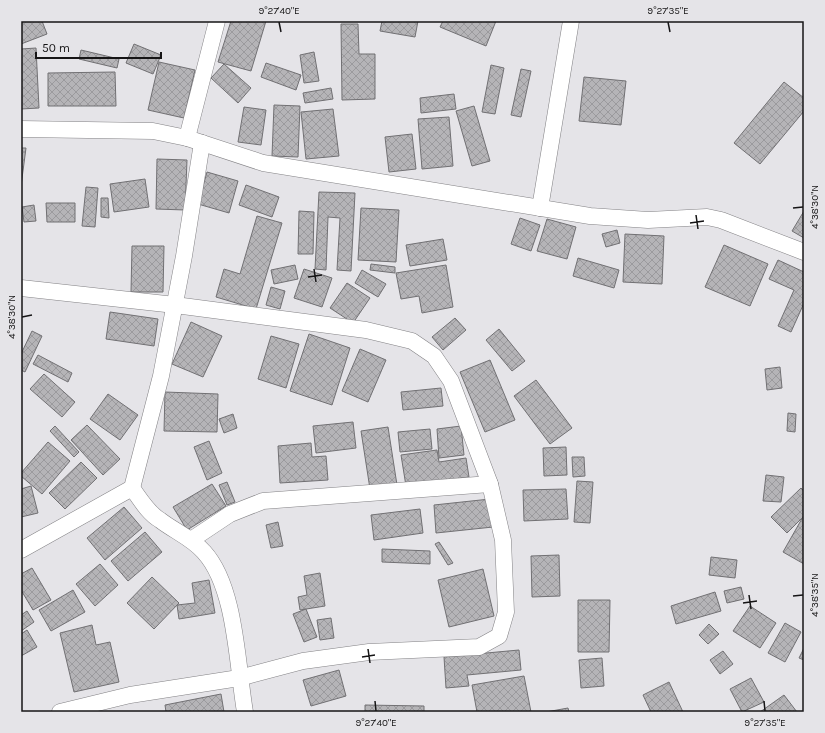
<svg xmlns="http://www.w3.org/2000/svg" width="825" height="733" font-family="Karla,sans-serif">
<defs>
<pattern id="building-cross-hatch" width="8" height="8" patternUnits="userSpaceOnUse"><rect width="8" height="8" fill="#b5b4b7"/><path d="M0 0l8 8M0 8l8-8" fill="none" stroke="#9b9a9d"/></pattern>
</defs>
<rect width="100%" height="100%" fill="#e5e4e8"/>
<g fill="url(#building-cross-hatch)" stroke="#717073">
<polygon points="21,21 42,21 47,34 21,44"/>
<polygon points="231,21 266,21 251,71 218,62"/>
<polygon points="382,21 418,21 415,37 380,31"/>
<polygon points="443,21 496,21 486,46 440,27"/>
<polygon points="341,24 358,24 359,54 375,54 375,99 342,100"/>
<polygon points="134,44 161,55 153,74 126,63"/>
<polygon points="36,48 39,108 21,109 21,49"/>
<polygon points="81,50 119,59 117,68 79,59"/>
<polygon points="314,52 319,81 304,83 300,55"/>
<polygon points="159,62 195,70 184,118 148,110"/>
<polygon points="266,63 301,75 296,90 261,77"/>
<polygon points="224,64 251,88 238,103 211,78"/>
<polygon points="491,65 504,68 495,114 482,112"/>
<polygon points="521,69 531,71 521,117 511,115"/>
<polygon points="115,72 116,106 48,106 48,73"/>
<polygon points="584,77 626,81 621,125 579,121"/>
<polygon points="784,82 804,98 804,111 760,164 734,143"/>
<polygon points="331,88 333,99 305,103 303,93"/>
<polygon points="454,94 456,109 421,113 420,98"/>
<polygon points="274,105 300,106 298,157 272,156"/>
<polygon points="474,106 490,161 472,166 456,111"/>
<polygon points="244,107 266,110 261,145 238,142"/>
<polygon points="333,109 339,156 306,159 301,112"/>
<polygon points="449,117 453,166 422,169 418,119"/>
<polygon points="412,134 416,169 389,172 385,137"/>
<polygon points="21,148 26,148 21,186"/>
<polygon points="157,159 187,160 185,210 156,209"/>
<polygon points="207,172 238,181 229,213 198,204"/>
<polygon points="145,179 149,207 114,212 110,184"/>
<polygon points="246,185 279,197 272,217 239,205"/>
<polygon points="86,187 98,188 95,227 82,226"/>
<polygon points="319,192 355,193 351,271 337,270 340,218 328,217 326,270 315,269"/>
<polygon points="101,198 108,198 109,218 101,217"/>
<polygon points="46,203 75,203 75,222 47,222"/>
<polygon points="34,205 36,221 24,222 22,207"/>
<polygon points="361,208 399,210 396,262 358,260"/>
<polygon points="299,211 314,212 313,254 298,254"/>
<polygon points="804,211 804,238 792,231"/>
<polygon points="257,216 282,223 256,309 216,297 224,269 240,274"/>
<polygon points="520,218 540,225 531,251 511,244"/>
<polygon points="547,219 576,227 567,259 537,251"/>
<polygon points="617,230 620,243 606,247 602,234"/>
<polygon points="625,234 664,236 662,284 623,282"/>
<polygon points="443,239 447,260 410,266 406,245"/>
<polygon points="724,245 768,264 750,306 705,287"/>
<polygon points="132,246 164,246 163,292 131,292"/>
<polygon points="578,258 619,270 614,288 573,276"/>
<polygon points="778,260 804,272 804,303 791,332 778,326 794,290 769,279"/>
<polygon points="371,264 395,267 395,273 370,270"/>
<polygon points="295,265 298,279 274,284 271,270"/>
<polygon points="446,265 453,307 422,313 419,296 401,299 396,273"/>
<polygon points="304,269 332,278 322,307 294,298"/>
<polygon points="362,270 386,284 378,297 355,283"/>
<polygon points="347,283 370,298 353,323 330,308"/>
<polygon points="271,287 285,291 280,309 266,305"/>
<polygon points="110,312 158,319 154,346 106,339"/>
<polygon points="455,318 466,330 443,350 432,337"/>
<polygon points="191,322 222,336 203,377 172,364"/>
<polygon points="499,329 525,361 512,371 486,340"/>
<polygon points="32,331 42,336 25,372 21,370 21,354"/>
<polygon points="309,334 350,348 332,405 290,391"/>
<polygon points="271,336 299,344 286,388 258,379"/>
<polygon points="360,349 386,360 368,402 342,391"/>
<polygon points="38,355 72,373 68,382 33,364"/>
<polygon points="490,360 515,420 485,432 460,372"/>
<polygon points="780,367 782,388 767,390 765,369"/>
<polygon points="44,374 75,402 62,417 30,389"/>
<polygon points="536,380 572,428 550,444 514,396"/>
<polygon points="441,388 443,406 403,410 401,392"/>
<polygon points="165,392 218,394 217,432 164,431"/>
<polygon points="108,394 138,415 120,440 90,419"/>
<polygon points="788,413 796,414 795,432 787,431"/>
<polygon points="233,414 237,428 224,433 219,419"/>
<polygon points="353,422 356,448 316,453 313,426"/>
<polygon points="87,425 120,459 103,475 71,440"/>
<polygon points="55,426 79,452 74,457 50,431"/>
<polygon points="461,426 464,455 439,458 437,429"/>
<polygon points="388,427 397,485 370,489 361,431"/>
<polygon points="430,429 432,449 400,452 398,432"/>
<polygon points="209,441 222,473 207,480 194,447"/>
<polygon points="48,442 70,461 42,494 21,476 21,473"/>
<polygon points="311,443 312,457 326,456 328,480 280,483 278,446"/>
<polygon points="566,447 567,475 544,476 543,448"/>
<polygon points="437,450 439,462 466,458 469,477 406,486 401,455"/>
<polygon points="572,457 584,457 585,476 573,477"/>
<polygon points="81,462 97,478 65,509 49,493"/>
<polygon points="766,475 784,477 781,502 763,501"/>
<polygon points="577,481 593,482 590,523 574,522"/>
<polygon points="227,482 235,502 227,505 219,485"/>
<polygon points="212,484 226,506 187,530 173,507"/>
<polygon points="31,486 38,513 21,517 21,489"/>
<polygon points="801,488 804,491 804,516 787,533 771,517"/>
<polygon points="566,489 568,519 524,521 523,490"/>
<polygon points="490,499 493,527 436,533 434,505"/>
<polygon points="124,507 142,528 105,560 87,538"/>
<polygon points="420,509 423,533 374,540 371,515"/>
<polygon points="804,515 804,564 783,552"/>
<polygon points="278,522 283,546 271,548 266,525"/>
<polygon points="145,532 162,552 128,581 111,561"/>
<polygon points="439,542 453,563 448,565 435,544"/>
<polygon points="382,549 430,551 430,564 382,562"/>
<polygon points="559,555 560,596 532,597 531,556"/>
<polygon points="711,557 737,560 735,578 709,575"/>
<polygon points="100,564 118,585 95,606 76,584"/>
<polygon points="32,568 51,600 33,610 21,590 21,574"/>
<polygon points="483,569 494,616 449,627 438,580"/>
<polygon points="320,573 325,606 300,610 298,597 307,595 304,576"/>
<polygon points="152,577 179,603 154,629 127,603"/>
<polygon points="209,580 215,613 179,619 177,605 195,603 192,583"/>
<polygon points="741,587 744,599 727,603 724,591"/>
<polygon points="73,590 85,612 51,631 39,610"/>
<polygon points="715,592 721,611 676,624 671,606"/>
<polygon points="578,600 610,600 609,652 578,652"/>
<polygon points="750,606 776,623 760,648 733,631"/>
<polygon points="306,609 317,637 304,642 293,614"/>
<polygon points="27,611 34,622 21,631 21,615"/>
<polygon points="331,618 334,638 320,640 317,620"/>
<polygon points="785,623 801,632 785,662 768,653"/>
<polygon points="709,624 719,634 708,644 699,635"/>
<polygon points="92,625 96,645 110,642 119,682 74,692 60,633"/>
<polygon points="27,630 37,647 21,656 21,634"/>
<polygon points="804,648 804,660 799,658"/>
<polygon points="519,650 521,670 467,675 469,686 446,688 444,657"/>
<polygon points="723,651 733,664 720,674 710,660"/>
<polygon points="602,658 604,686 581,688 579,660"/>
<polygon points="339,670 346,696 311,706 303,680"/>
<polygon points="524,676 531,712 477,712 472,685"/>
<polygon points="751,678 764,702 742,712 730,689"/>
<polygon points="669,682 683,712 651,712 643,695"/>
<polygon points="221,694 224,712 166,712 165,705"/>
<polygon points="784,695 797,712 760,712"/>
<polygon points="365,705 424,706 424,712 365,712"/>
<polygon points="568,708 569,712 546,712"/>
</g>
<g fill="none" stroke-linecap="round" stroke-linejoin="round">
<defs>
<g id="street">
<polyline points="21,129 153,131 187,138 263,163 590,216 648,220 707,217 721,220 804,252"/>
<polyline points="187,138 217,21"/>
<polyline points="540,208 571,21"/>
<polyline points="21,288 175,305 366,330 412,341 434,356 451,381 490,484 503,540 506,612 499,636 479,647 369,652 303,661 239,678 130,695 60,712"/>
<path d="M132,488c8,11 16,25 28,32 14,11 32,18 44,32 32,35 33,113 41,160"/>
<polyline points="191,540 230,514 263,501 490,484"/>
<polyline points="21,550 132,488 161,376 184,256 202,143"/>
</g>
</defs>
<use href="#street" stroke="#838285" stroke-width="17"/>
<use href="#street" stroke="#fff" stroke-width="16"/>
</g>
<path fill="none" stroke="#161516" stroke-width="1.5" d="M279,22l2,10M668,22l2,10M793,208l10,-1M696,215l2,14M690,223l14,-2M314,269l2,13M308,277l14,-2M22,317l10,-2M749,595l2,14M793,596l10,-1M743,603l14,-2M368,649l2,14M362,657l13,-2M375,701l1,10M764,701l1,10"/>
<rect width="825" height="733" fill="none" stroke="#e5e4e8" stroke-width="44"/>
<path d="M36 52v6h125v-6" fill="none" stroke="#161516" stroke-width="2"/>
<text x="42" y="52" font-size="12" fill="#161516" stroke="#e5e4e8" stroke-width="3" paint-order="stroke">50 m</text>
<rect x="22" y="22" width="781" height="689" fill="none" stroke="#161516" stroke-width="1.5"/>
<g font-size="10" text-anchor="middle" fill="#161516">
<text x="279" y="14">9°27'40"E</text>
<text x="668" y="14">9°27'35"E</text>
<text transform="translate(814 207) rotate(-90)" y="4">4°38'30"N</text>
<text transform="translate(11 317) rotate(-90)" y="4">4°38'30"N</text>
<text transform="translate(814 595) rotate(-90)" y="4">4°38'35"N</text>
<text x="376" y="726">9°27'40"E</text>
<text x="765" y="726">9°27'35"E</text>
</g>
</svg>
